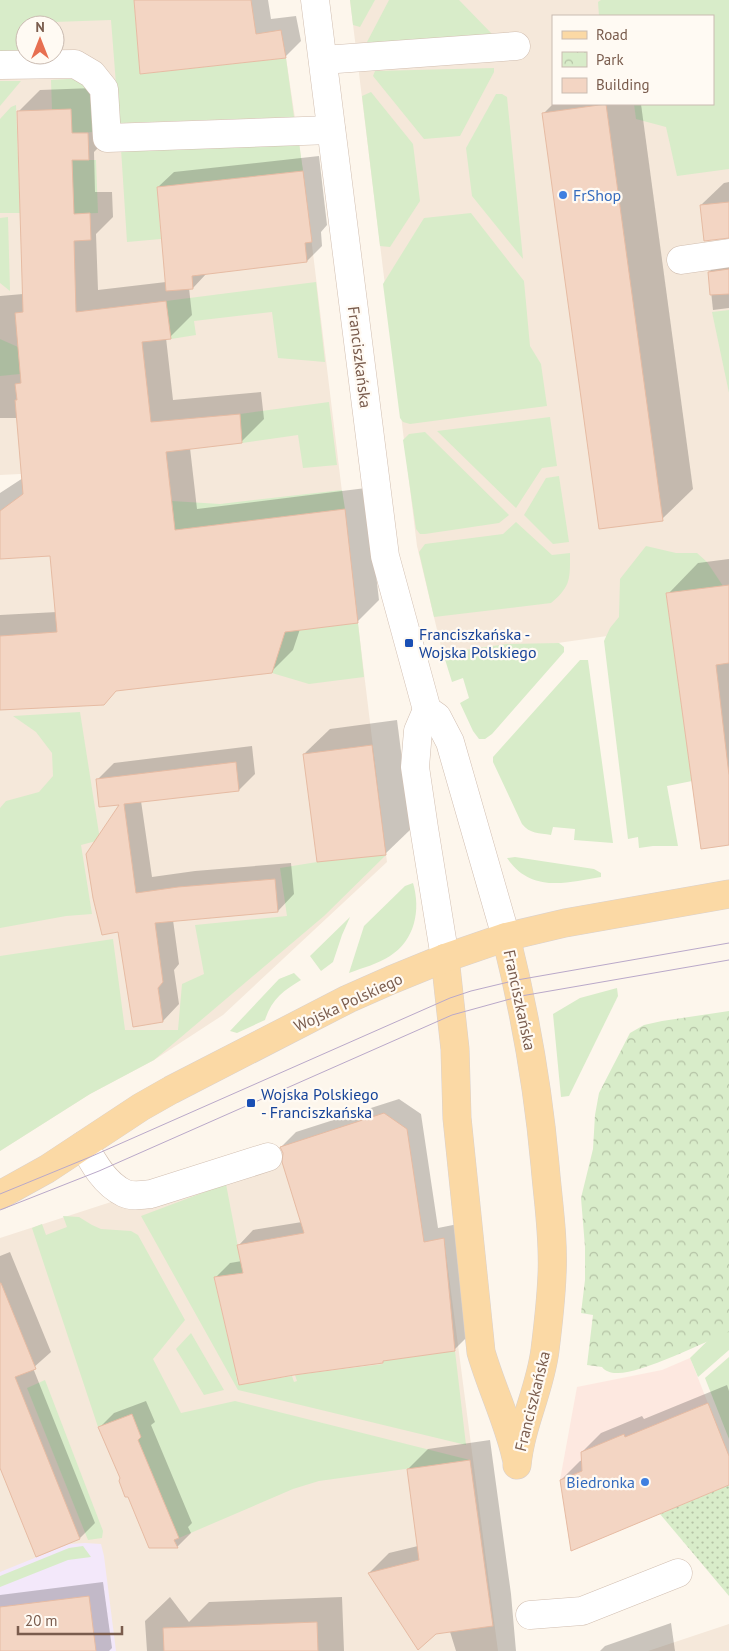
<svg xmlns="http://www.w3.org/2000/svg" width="729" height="1651" font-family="'PT Sans',sans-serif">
<defs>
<pattern id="park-crowns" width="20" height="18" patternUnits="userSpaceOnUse" patternTransform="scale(1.25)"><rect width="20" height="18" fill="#d8ecc9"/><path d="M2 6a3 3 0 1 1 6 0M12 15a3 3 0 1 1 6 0" fill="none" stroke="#b4c2a5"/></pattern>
<pattern id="garden-dots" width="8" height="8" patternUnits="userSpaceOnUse" patternTransform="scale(1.25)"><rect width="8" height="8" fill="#d8ecc9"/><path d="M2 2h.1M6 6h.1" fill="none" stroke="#b4c2a5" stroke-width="1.8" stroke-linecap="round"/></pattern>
</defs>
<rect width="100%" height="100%" fill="#fdf6ec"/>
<g fill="#f5e8da" fill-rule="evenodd">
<path d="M0,0h132l8,74 146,-16 17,113 84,691 -164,153 -69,45 -64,34 -90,57v-613l60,-66 -60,3zM25,25h30v30h-30z"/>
<path d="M350,0h379v843l-2,3 -26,3 -30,-222 -227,32 -27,-113zM553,16h160v88h-160z"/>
<polygon points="382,1114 424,1242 444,1238 498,1651 0,1651 0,1238"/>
<polygon points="729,1624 729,1651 648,1651"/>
</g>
<polygon fill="#fde8e0" points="690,1358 729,1456 729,1485 571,1551 560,1480 577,1387 662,1370"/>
<polygon fill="#f3e8fa" points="85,1543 101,1544 104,1556 116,1651 0,1651 0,1572 69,1544"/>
<g fill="#d8ecc9">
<polygon points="0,0 134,0 140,74 286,58 294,117 119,123 111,20 54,22 54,25 25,25 25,52 0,52"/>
<polygon points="350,0 375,0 360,27 353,25"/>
<polygon points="389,0 459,0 493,35 372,48 367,42"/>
<polygon points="601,0 729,0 729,169 677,176 666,127 636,119 634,104 713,104 713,16 599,16 598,2"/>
<polygon points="494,68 494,72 460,136 424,139 373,76 375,71"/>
<path d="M51,80c8,0 18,-2 25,0 22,7 19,33 19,52l-23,1 -1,-23h-19z"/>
<polygon points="0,81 21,81 0,106"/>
<polygon points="371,92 413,144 420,201 390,247 380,246 362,96"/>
<polygon points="496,94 502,94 507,97 523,259 472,196 466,148"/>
<polygon points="16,105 20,213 0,213 0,119 11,107"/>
<polygon points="299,142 303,171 157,187 161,239 127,242 121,149"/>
<polygon points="72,160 96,160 98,213 74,214"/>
<polygon points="471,213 524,281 530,346 541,364 547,406 410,424 403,422 400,418 383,284 424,218"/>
<polygon points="8,217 10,291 0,283 0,218"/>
<polygon points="316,282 325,362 278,358 272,312 194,321 196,335 171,339 166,301"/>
<polygon points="729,310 729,393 712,312"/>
<polygon points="0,339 18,347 20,374 0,376"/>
<polygon points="329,402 337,465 303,468 298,435 242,443 240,414"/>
<polygon points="550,417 557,466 542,468 516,508 437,431"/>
<polygon points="425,432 509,515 499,523 425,534 420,534 416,529 403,440 409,434"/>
<polygon points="559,476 569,542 553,544 524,515 546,478"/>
<polygon points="342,490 345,509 175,530 172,501 220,504"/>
<path d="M516,522l36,33 18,-2c0,26 1,33 -19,50l-117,14 -15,-65 6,-8 78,-10z"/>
<polygon points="646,546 676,553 697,553 707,562 723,586 666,594 692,781 667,786 678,846 653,846 639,848 638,837 628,839 604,641 610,628 619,617 620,579"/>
<polygon points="358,623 364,677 309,684 272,673 277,633"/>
<polygon points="559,643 564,647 564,652 492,734 485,739 479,739 473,731 460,703 469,698 463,678 452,682 443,653 507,644"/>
<path d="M580,660h8l25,183 -39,-3 1,-11 -22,-2 -2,8c-12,-2 -21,-1 -29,-11l-29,-62v-5z"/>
<polygon points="80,712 100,840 81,845 92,914 66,916 0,928 0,808 6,801 39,792 53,776 52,753 36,732 13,716"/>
<polygon points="386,855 324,916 154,1060 90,1094 0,1151 0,956 113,939 125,1030 178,1030 182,984 204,974 195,925 287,916 280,868 317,862"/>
<path d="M515,857l79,12 7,4v4c-35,6 -70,16 -94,-19z"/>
<path d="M413,883c8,27 2,57 -23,73 -12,8 -28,12 -41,17l15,-47 41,-40z"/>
<polygon points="350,917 342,935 333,962 321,971 310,956"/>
<path d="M294,973l7,7c-17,10 -30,20 -36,40l-28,13 -7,-2 49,-52z"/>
<polygon points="617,988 618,996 569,1096 561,1097 553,1014 580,998"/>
<polygon points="226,1184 243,1273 214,1278 232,1356 234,1355 238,1369 235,1370 238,1385 292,1376 294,1382 297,1381 295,1375 383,1364 383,1361 455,1351 466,1445 238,1390 141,1216"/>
<polygon points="63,1216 79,1217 92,1225 101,1229 131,1231 138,1235 185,1320 153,1359 181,1413 235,1401 470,1460 319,1481 293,1489 179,1538 138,1440 141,1437 132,1415 98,1427 32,1228 42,1224 46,1235 67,1227"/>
<polygon points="729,1320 729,1350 698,1377 690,1358"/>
<polygon points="191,1333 224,1390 204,1395 176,1349"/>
<polygon points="729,1357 729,1439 705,1378"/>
<polygon points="45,1380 103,1531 102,1538 88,1540 27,1388"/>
<polygon points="83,1546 91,1557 68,1560 0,1587 0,1576 69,1548"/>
</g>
<path fill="url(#park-crowns)" d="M729,1011v321c-24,10 -91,43 -113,41 -5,0 -11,-2 -14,-6l-15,-2 6,-50 -12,-2 4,-33v-33l-4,-49 12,-49 2,-34 4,-22 31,-60 14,-8 18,-4z"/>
<polygon fill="url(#garden-dots)" points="729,1485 729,1596 660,1514"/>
<g fill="#0003">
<polygon points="135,0 268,0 271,19 296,16 301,41 285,57"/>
<polygon points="93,88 110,136 94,152 95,192 112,192 113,217 96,234 98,290 166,282 158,187 174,172 319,156 327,225 321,232 322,246 307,261 207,273 193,288 189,288 192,315 170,337 166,338 173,400 261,392 264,419 242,441 190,448 197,509 366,488 379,600 357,622 300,629 293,650 271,672 117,690 104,703 0,710 0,615 57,612 51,555 0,558 0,493 23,478 18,418 0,418 0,296 23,294 18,112 40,90"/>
<polygon points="553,104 641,104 693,489 662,519 544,113"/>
<polygon points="729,182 729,237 701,205 724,183"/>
<polygon points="729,252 729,308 713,310 709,272"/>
<polygon points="729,559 729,842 668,594 698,563"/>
<polygon points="397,720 411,829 385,854 304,754 330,729"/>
<polygon points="252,746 255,774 239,790 141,801 152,877 195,871 291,863 294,894 278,911 173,920 179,964 174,970 179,1004 163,1021 134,1025 122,803 97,780 114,763"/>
<polygon points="399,1099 421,1114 438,1228 458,1224 469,1335 454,1350 386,1359 382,1362 215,1278 230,1263 242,1261 239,1245 253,1230 302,1222 284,1152 281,1147 296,1132"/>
<polygon points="10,1252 51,1352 33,1368 95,1523 80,1538 0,1465 0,1256"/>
<polygon points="727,1385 729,1391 729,1484 561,1480 580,1461 583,1460 582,1452 601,1433 642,1416 644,1419"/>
<polygon points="146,1401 155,1422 151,1425 192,1523 188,1527 191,1533 177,1547 121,1478 100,1427 114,1413"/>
<polygon points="490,1440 511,1594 516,1651 456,1651 447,1622 369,1573 389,1553 418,1546 408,1469 428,1449"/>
<polygon points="103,1582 112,1648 109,1651 0,1651 0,1595"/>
<polygon points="170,1597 189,1622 209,1602 342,1597 344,1651 147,1651 145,1621"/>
<polygon points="671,1623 675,1651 600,1651 605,1646"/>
</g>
<g fill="#f3d5c3" stroke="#e6bba3">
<polygon points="134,0 251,0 256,34 281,30 286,58 140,74"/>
<polygon points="606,104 663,521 599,529 542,113"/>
<polygon points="71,109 72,133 88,133 89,160 72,160 74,214 90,213 91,240 74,241 76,312 166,301 171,339 142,342 151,422 240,414 242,443 166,452 175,530 345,509 358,623 285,632 272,673 116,691 104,705 0,710 0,636 57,632 50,556 0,559 0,511 23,494 15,400 17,400 15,384 21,383 15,313 23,312 17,111"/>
<polygon points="303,171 312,242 305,243 307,262 192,276 193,289 166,291 157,187"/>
<polygon points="729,202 729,238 704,241 700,205"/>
<polygon points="729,269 729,294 710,295 708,272"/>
<polygon points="729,585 729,663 716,665 729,775 729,845 701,849 666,593"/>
<polygon points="372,745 386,855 317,862 303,754"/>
<polygon points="236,762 239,791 124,804 136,893 178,887 275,879 278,912 155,923 163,982 158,988 163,1022 133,1027 118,932 102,935 93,898 86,854 119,805 99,807 96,779"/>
<polygon points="384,1113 407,1129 424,1242 444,1238 455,1351 383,1361 383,1363 294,1375 239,1385 214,1277 243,1273 237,1245 304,1233 282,1162 283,1153 280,1147"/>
<polygon points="0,1283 1,1283 36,1369 15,1377 80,1539 36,1557 0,1468"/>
<polygon points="708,1403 729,1456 729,1485 571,1551 560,1480 582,1471 581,1452 624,1434 625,1437"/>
<polygon points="132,1414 141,1437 138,1440 179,1538 174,1540 178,1548 149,1548 128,1497 125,1497 119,1481 120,1478 98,1427"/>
<polygon points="470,1460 493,1626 436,1634 418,1650 368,1573 419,1560 407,1469"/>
<polygon points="89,1596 96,1651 0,1651 0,1607"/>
<polygon points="317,1622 318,1651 164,1651 163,1628"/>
</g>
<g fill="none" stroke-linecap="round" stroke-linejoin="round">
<defs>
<g id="minor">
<polyline points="315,0 385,556 427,710 437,717 450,742 506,937"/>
<polyline points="323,60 516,46"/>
<polyline points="0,65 75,64 92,74 104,89 107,138 331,130"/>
<polyline points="681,260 729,253"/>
<polyline points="427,710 418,731 415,767 424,828 445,958"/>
<path d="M84,1145c9,18 21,39 40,48 8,4 18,2 27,1l117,-37"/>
<polyline points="530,1615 582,1611 678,1573"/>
</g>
<g id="major">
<path d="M506,937c19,76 32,150 39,228 3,36 9,73 7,110 -1,25 -4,51 -7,75 -5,40 -24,74 -28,115"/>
<path d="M445,958l10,91 2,69 24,234c10,35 27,69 35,105"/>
<polyline points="0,1195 47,1169 141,1107 171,1090 348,999 391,980 445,958 506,937 565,923 729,894"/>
</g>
</defs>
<use href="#minor" stroke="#d1beb0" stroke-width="29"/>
<use href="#major" stroke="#dad1cd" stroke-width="29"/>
<use href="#minor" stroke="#fff" stroke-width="28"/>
<use href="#major" stroke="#fbd9a5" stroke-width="28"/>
<g stroke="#b9a8c9" stroke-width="1">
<polyline points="0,1194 90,1157 450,998 471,991 517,980 729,943"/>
<polyline points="0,1210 99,1171 452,1015 521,996 729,960"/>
</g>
</g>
<g fill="#3f7fe0" stroke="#fffaf3" stroke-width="2">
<circle cx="563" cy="195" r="5"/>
<circle cx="645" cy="1482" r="5"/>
</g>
<g fill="#1a4fb4" stroke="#fffaf3" stroke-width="2">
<rect x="404" y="638" width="10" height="10" rx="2.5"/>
<rect x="246" y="1098" width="10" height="10" rx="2.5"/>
</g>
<g text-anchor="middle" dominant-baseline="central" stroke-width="4.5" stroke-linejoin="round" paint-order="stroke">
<g font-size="16" fill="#366cbe" stroke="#fffaf3" text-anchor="start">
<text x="573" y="195">FrShop</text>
<text x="635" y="1482" text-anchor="end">Biedronka</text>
</g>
<g font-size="16" fill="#7a5c4d" stroke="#fffaf3">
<text transform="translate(360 357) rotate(83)">Franciszkańska</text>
<text transform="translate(520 1000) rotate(78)">Franciszkańska</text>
<text transform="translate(348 1002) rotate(-25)">Wojska Polskiego</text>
<text transform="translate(532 1401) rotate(-76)">Franciszkańska</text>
</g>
<g font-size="16" fill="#164399" stroke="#fffaf3" text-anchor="start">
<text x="419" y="634">Franciszkańska -<tspan x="419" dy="18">Wojska Polskiego</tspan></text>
<text x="261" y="1094">Wojska Polskiego<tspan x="261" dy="18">- Franciszkańska</tspan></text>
</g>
</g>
<rect x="552" y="15" width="162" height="90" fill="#fffaf3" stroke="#cabbb1"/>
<rect x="562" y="31" width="25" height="8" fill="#fbd9a5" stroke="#cabbb1"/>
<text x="596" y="40" font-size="15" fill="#7a5c4d">Road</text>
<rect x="562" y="52" width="25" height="15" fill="url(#park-crowns)" stroke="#cabbb1"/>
<text x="596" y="65" font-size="15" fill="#7a5c4d">Park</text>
<rect x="562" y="78" width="25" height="15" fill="#f3d5c3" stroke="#cabbb1"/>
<text x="596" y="90" font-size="15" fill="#7a5c4d">Building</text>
<g transform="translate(40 40)"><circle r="24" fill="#fffaf3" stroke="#cabbb1"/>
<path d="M0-4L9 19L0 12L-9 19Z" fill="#e76f51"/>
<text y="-8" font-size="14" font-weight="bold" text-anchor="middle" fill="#7a5c4d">N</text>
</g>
<path d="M18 1626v8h104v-8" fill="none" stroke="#7a5c4d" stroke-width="2.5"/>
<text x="25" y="1626" font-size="15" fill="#7a5c4d" stroke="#fffaf3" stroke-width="4" paint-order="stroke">20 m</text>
</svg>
